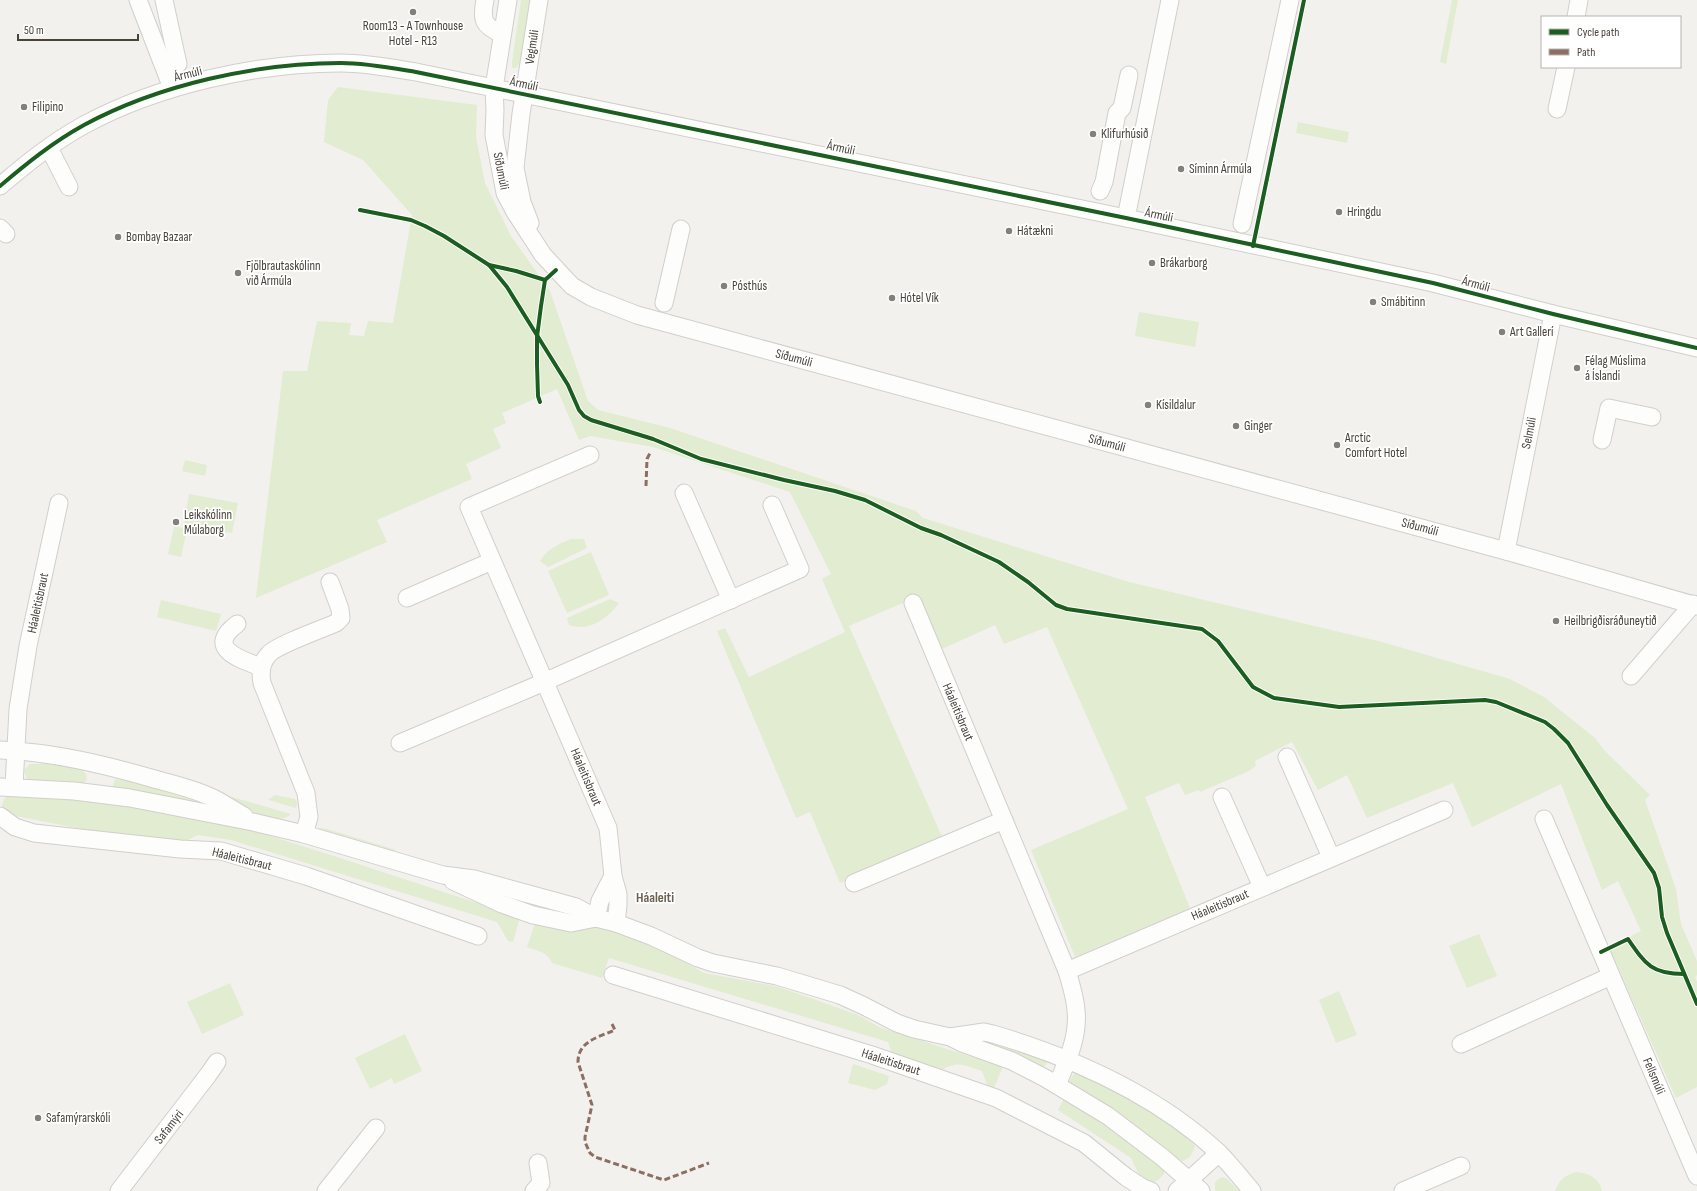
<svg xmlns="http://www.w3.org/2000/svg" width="1697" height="1191" font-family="'Sofia Sans Condensed',sans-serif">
<rect width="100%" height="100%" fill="#f3f1ee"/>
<g fill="#e1ecd0">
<polygon points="521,0 530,0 521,61 516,68 512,68 512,62"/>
<polygon points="1452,0 1458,0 1446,64 1440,62"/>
<polygon points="338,87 477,105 476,137 485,183 511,236 550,291 588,401 598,410 670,428 916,511 923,518 1129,582 1382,642 1510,679 1544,697 1595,738 1604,750 1650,795 1645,800 1676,889 1681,924 1697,961 1697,975 1695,977 1697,982 1697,1087 1676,1098 1609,947 1641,931 1618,881 1602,890 1561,784 1472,827 1453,783 1367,818 1347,775 1318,790 1292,742 1255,761 1256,766 1249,771 1200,792 1199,790 1185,795 1179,783 1145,797 1190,908 1075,957 1031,850 1128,809 1047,627 1004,644 995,625 942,649 919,596 849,626 943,839 840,883 810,812 796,818 717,631 725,628 749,677 845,632 822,579 831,574 790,492 653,447 590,436 579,440 557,389 502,413 506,423 493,429 501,448 466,464 472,479 377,520 387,542 256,598 283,371 307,371 317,321 351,323 349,335 364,336 368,321 393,323 412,215 363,160 324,142 328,100"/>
<polygon points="1298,122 1349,132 1347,143 1296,133"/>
<polygon points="1139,312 1199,322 1195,347 1135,336"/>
<polygon points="185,460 207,465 205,476 182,471"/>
<polygon points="189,494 238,503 232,533 184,524"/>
<polygon points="174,526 187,529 181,557 168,554"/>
<path d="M571,539h13l3,9 -39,19 -8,-6c7,-12 19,-17 31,-22z"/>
<polygon points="591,552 609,595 567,613 548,571"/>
<path d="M610,599l9,4c-12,16 -30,29 -50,22l-2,-7z"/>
<polygon points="161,600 221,614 216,631 157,617"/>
<path d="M30,764c12,0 48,-2 56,10 1,2 0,4 1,6l-6,5 -47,-2 -7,-4 -3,-9z"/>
<polygon points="115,779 173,788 200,799 199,805 117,791 113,786"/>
<path d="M218,793l73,21c-17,17 -57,-11 -73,-21z"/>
<polygon points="9,795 81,798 187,814 261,833 334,856 520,917 513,942 508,941 497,922 231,840 198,835 179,844 134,839 10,815 4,810 2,805 4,799"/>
<polygon points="275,795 295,799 297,803 296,808 268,800"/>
<polygon points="319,828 327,829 396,850 393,852 318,832"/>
<path d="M536,920l61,7 28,6 39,17 40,23 71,13 27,9 56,20 21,12 124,40 -11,25 -3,-2 -7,-19c-22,-7 -25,-11 -45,2l-40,-14 -6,-8 -3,-9 -279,-84 -7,20 -50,-15c-4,-11 -14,-12 -25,-16z"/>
<polygon points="1479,934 1497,976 1467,988 1449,946"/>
<polygon points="230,983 244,1015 202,1034 187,1002"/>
<polygon points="1339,991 1357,1035 1336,1043 1319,1000"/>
<polygon points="405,1034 422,1071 394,1084 392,1078 370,1089 355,1058"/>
<polygon points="980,1036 1048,1061 1045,1066 1041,1066 981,1042"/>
<polygon points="853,1064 889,1076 887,1084 875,1090 848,1083"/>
<polygon points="1079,1071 1169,1121 1189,1137 1195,1147 1190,1157 1183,1161 1174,1158 1071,1086 1070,1080 1073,1075"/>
<polygon points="1066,1095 1164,1167 1164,1174 1158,1180 1150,1183 1140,1177 1131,1158 1058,1110"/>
<path d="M1576,1172c13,1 23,6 26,19h-47c4,-11 10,-16 21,-19z"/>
<polygon points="1223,1177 1227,1179 1239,1191 1215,1191 1215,1183 1218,1179"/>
</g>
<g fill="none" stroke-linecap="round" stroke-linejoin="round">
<defs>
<g id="minor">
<polyline points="138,0 172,88"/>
<polyline points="164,0 178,64"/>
<path d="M485,0c-4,20 -2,26 17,34"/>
<polyline points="508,0 494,88 495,110 494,135 505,193 515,212 543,255 572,286 591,297 637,315 1506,551 1697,606"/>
<polyline points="1576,17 1579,0"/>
<polyline points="1557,109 1566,67"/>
<polyline points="49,148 69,187"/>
<path d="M0,186c26,-22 53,-44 84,-61 74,-40 172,-62 257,-62 25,0 51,5 75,9l710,146 307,65 120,31 144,34"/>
<polyline points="1100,191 1104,182 1117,113 1122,108 1129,75"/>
<polyline points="1126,218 1170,0"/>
<polyline points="530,223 522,202 515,168 521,114 539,0"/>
<polyline points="1242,224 1290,0"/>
<polyline points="0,228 6,234"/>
<polyline points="664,303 681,229"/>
<polyline points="1602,440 1609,408 1652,417"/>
<polyline points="590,455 469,507 608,828 613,876 618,894 618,905 616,923"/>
<polyline points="684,493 731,600"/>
<polyline points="1506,551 1553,314"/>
<polyline points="407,598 492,561"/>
<path d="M913,603l154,368c4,13 8,26 9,39 3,27 -9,51 -19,75"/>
<path d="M237,624c-32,24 2,35 24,43"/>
<polyline points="1631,676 1693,604"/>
<polyline points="400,743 535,686 800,569 772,505"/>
<path d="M0,750c54,2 106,15 158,30 19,5 40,10 57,19 10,5 20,12 29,17"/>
<polyline points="1287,757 1331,857"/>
<polyline points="0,787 74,791 130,798 253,822 304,834 443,875 474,879 576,907 596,918 616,923 651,936 698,958 713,963 777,976 840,995 862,1005 897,1023 914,1029 950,1037 962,1043 1012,1061 1045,1078 1108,1116 1162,1157 1201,1191"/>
<polyline points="14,787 18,709 28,646 59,503"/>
<polyline points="1222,797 1262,887"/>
<polyline points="0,816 15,827 34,833 180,849 221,851 306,876 478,936"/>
<polyline points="1544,819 1697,1176"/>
<path d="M304,834l5,-17 -3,-24 -44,-110c-2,-11 -1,-21 7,-29 8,-9 53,-25 67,-31l5,-5 -1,-9 -10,-27"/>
<polyline points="453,881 502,904 533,915 571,923 596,918"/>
<polyline points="854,883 1004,820"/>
<polyline points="596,918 600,901 613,876"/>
<polyline points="1067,971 1444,810"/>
<polyline points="613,975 872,1055 996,1098 1084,1143 1126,1177 1143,1188 1151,1191"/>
<path d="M950,1037l34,-5 9,2c81,24 162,60 225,118 12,12 23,26 34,39"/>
<polyline points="1461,1044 1611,976"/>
<polyline points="119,1191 208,1075 217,1062"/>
<polyline points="326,1191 376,1128"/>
<polyline points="534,1191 541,1183 538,1163"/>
<polyline points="1177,1191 1219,1153"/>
<polyline points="1403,1191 1461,1166"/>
</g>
</defs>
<use href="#minor" stroke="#d1cfcb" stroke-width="19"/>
<use href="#minor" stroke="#fdfdfc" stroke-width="17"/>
<g stroke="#8d6e63" stroke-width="3" stroke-dasharray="6 3" stroke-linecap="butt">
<polyline points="646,486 647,459 651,451"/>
<path d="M612,1024l3,6c-16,7 -37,11 -37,32l14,43 -7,32v5l5,11 5,4 69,23 45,-17"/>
</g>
<defs>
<g id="cycleway">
<path d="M0,186c26,-22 53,-44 84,-61 74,-40 172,-62 257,-62 25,0 51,5 75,9l710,146 307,65 120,31 144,34"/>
<polyline points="360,210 411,220 425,226 444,236 489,265 507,287 568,385 579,410 584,416 591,420 653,439 701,459 784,480 835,491 865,500 921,528 941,535 999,562 1028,582 1056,605 1067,609 1202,629 1218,641 1253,687 1274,698 1339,707 1485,700 1496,702 1545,722 1554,729 1568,743 1607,805 1654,873 1659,888 1662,917 1667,933 1697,1004"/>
<polyline points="1253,246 1304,0"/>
<polyline points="489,265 516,271 545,280"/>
<polyline points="540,402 538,396 537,364 537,337 541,306 545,280 556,270"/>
<path d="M1601,952l27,-13c18,26 24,35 56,35"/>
</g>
</defs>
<use href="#cycleway" stroke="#fff" stroke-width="6"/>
<use href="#cycleway" stroke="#1b5e20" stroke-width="4"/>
</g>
<g fill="#848079" stroke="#fff" stroke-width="1.5">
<circle cx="413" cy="12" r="4"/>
<circle cx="24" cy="107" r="4"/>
<circle cx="1093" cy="134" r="4"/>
<circle cx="1181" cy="169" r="4"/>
<circle cx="1339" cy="212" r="4"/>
<circle cx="1009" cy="231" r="4"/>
<circle cx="118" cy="237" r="4"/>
<circle cx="1152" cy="263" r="4"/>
<circle cx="238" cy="273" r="4"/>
<circle cx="724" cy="286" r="4"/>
<circle cx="892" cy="298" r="4"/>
<circle cx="1373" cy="302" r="4"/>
<circle cx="1502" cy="332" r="4"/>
<circle cx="1577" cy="368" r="4"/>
<circle cx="1148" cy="405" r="4"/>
<circle cx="1236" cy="426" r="4"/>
<circle cx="1337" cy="445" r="4"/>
<circle cx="176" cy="522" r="4"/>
<circle cx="1556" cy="621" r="4"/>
<circle cx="38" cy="1118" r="4"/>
</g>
<g text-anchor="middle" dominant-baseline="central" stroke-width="3.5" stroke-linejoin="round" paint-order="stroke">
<g font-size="13" fill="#49433a" stroke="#fff" text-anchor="start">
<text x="413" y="26" text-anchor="middle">Room13 - A Townhouse<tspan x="413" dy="15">Hotel - R13</tspan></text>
<text x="32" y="107">Filipino</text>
<text x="1101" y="134">Klifurhúsið</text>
<text x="1189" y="169">Síminn Ármúla</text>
<text x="1347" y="212">Hringdu</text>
<text x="1017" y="231">Hátækni</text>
<text x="126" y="237">Bombay Bazaar</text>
<text x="1160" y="263">Brákarborg</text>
<text x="246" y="266">Fjölbrautaskólinn<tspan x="246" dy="15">við Ármúla</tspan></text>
<text x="732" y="286">Pósthús</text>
<text x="900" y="298">Hótel Vík</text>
<text x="1381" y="302">Smábitinn</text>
<text x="1510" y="332">Art Gallerí</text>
<text x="1585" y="361">Félag Múslima<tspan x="1585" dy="15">á Íslandi</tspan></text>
<text x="1156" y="405">Kísildalur</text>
<text x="1244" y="426">Ginger</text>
<text x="1345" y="438">Arctic<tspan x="1345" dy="15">Comfort Hotel</tspan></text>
<text x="184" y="515">Leikskólinn<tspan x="184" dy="15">Múlaborg</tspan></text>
<text x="1564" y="621">Heilbrigðisráðuneytið</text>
<text x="46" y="1118">Safamýrarskóli</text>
</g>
<g font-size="13" fill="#49433a" stroke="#fff">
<text transform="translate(532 47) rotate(-82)">Vegmúli</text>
<text transform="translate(188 74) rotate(-14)">Ármúli</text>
<text transform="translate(524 84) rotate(12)">Ármúli</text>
<text transform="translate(841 148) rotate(12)">Ármúli</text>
<text transform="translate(501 171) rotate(79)">Síðumúli</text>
<text transform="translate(1159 215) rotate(12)">Ármúli</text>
<text transform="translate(1476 284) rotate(15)">Ármúli</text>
<text transform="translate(794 358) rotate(15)">Síðumúli</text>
<text transform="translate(1529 433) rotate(-79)">Selmúli</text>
<text transform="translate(1107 443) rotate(15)">Síðumúli</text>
<text transform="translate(1420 527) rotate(15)">Síðumúli</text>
<text transform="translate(38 603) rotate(-78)">Háaleitisbraut</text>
<text transform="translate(958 712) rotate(67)">Háaleitisbraut</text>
<text transform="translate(586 777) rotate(67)">Háaleitisbraut</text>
<text transform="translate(242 859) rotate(14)">Háaleitisbraut</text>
<text transform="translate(1220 905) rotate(-23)">Háaleitisbraut</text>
<text transform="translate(891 1062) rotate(18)">Háaleitisbraut</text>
<text transform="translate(1654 1076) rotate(67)">Fellsmúli</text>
<text transform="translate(169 1127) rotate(-52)">Safamýri</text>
</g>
<g font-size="14" font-weight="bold" fill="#6c6051" stroke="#fff">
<text x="655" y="897">Háaleiti</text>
</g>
</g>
<rect x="1541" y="16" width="140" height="52" fill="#ffffff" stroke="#b6b4b0"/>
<rect x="1549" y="29" width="20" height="6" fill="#1b5e20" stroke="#b6b4b0"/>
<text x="1577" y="36" font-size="12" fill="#49433a">Cycle path</text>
<rect x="1549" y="49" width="20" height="6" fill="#8d6e63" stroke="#b6b4b0"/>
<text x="1577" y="56" font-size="12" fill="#49433a">Path</text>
<path d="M18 34v6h120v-6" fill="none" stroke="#49433a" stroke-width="2"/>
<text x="24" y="34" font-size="12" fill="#49433a" stroke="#ffffff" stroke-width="3" paint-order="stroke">50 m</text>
</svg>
